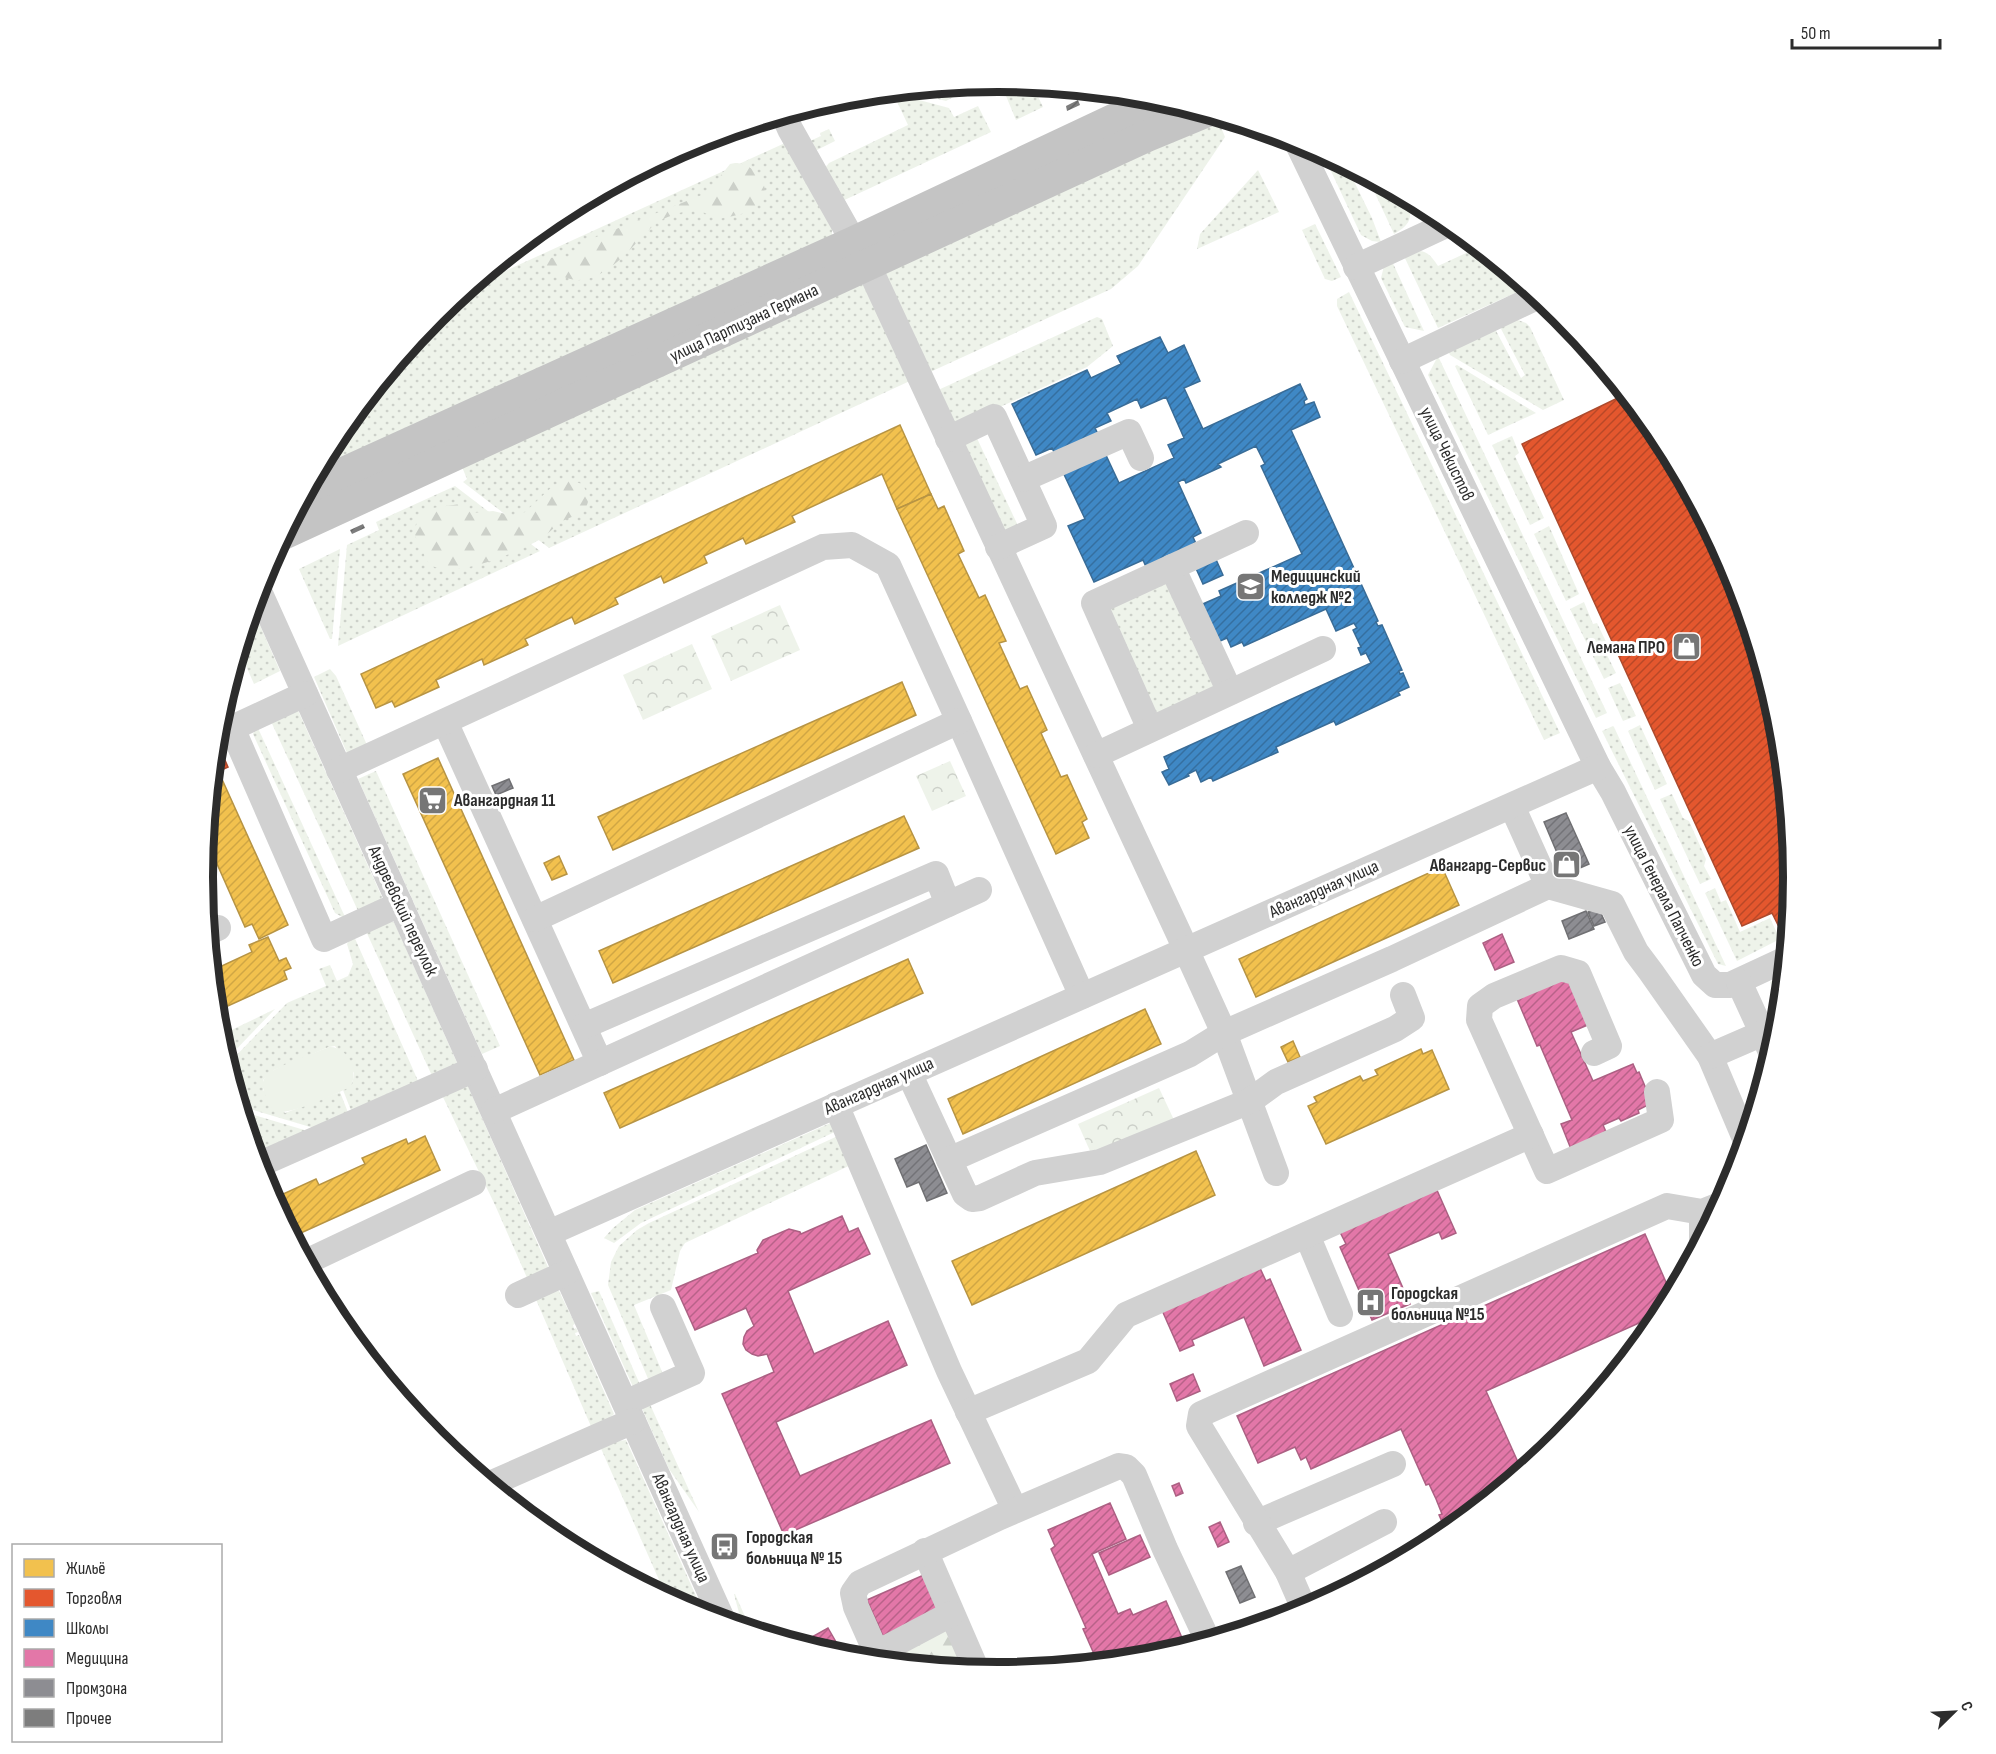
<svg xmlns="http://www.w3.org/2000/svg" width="1996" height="1754" font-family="'Sofia Sans Condensed',sans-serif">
<defs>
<pattern id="grass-dots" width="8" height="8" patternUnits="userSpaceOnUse" patternTransform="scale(1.5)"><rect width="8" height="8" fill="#eef3ea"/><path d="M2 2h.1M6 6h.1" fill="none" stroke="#ccd0c9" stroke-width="1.8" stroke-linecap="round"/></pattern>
<pattern id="forest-firs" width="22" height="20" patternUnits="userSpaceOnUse" patternTransform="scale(1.5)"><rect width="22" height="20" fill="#eef3ea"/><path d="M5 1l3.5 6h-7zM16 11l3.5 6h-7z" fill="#ccd0c9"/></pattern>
<pattern id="park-crowns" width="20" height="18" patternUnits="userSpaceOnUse" patternTransform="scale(1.5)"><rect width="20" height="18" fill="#eef3ea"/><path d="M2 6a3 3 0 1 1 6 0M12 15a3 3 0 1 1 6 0" fill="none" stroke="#ccd0c9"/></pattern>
<pattern id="homes-hatch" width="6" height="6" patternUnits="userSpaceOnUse" patternTransform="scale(1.5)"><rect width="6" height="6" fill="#f2c14e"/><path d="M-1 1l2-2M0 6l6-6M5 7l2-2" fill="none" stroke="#d0a644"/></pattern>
<pattern id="shops-hatch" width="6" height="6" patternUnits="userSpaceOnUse" patternTransform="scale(1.5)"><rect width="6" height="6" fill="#e4572e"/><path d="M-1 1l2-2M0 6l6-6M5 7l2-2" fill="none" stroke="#b94827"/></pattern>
<pattern id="schools-hatch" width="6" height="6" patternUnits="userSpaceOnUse" patternTransform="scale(1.5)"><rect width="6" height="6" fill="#3f88c5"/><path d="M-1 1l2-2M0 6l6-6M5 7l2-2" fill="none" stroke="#356fa0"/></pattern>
<pattern id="health-hatch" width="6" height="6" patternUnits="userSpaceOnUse" patternTransform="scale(1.5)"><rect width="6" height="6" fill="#e377a8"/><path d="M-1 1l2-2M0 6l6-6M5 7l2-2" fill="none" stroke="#b86289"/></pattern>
<pattern id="industry-hatch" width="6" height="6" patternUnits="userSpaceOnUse" patternTransform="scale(1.5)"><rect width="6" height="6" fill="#8d8d92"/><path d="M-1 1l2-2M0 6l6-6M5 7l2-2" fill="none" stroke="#737377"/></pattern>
<pattern id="building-hatch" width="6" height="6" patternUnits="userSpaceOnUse" patternTransform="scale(1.5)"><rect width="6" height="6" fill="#7d7d7d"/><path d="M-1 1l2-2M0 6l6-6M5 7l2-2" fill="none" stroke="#676767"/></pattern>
</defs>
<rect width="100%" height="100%" fill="#fff"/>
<g fill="url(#grass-dots)">
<polygon points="968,84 970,88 946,101 903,90"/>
<polygon points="1032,84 1043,107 1016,120 1006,96"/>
<polygon points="893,93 949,108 954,117 978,106 991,132 838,203 824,169 829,163 908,125"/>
<polygon points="1218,120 1225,137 1138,266 1111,289 928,373 885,277 887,272"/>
<polygon points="829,129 835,141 815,151 810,141 821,136 820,133"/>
<polygon points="785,143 832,229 832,236 315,474 336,434 435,314 466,289"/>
<polygon points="1322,152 1346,165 1372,218 1381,242 1372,241 1361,235"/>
<polygon points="1258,170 1279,212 1197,249 1200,234"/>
<path d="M1367,176l38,21c8,19 8,26 -11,37z"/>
<polygon points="1315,224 1341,277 1332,281 1325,279 1302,230"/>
<path d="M1479,247l49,40 -90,41 -35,-74c19,-5 24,-5 35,12z"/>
<polygon points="1391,259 1424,331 1405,327 1381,278 1384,266"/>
<polygon points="860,284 864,285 912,380 549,548 463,482 467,479 462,467"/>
<polygon points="1349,292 1560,733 1544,740 1337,306 1337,299"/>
<polygon points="1097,317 1102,319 1113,346 1087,367 963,424 955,425 936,391"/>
<polygon points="1515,319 1526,323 1530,327 1564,400 1543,410 1450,355 1447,349 1494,327 1521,378 1525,375 1499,325"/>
<polygon points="1438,356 1607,713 1596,718 1428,375"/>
<polygon points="1457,365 1536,413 1488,435 1455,366"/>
<polygon points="975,434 1019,528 1001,531 964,449 966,438"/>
<polygon points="1512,436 1519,453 1515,456 1544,518 1530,525 1492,445"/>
<polygon points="455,486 540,551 338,646 347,545 379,530 376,522"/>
<polygon points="1549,526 1579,594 1566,601 1534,534"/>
<polygon points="340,549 332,639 330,639 299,569"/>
<polygon points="1166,583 1218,688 1157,719 1108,610"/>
<polygon points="1584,602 1593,624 1597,623 1610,650 1606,653 1616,673 1604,679 1570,609"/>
<polygon points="252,607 280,671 254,684 239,650"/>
<polygon points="330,669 336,676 367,745 347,753 314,677"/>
<polygon points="232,673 239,690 225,696"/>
<polygon points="1620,683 1636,716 1623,721 1608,688"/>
<polygon points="296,706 382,897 378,903 359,913 269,717"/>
<polygon points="1640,725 1667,784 1655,790 1628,731"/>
<polygon points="257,726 346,919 335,913 253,734"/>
<polygon points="1613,726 1614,727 1726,966 1718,964 1602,731"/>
<polygon points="376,771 500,1046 482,1054 358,779"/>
<polygon points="1672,794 1683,818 1689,821 1706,859 1704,866 1711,879 1700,884 1660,799"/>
<polygon points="1715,888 1721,902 1726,900 1740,932 1770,918 1777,933 1783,930 1786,936 1737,961 1705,893"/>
<polygon points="382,921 394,922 459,1067 433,1078 365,929"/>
<path d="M353,934l66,149 -67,30 -9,-23c9,-4 10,-8 11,-17l-19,-27 -6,1 -55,23 -11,10v10l22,23 55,-21 9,23 -32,14 -77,-23 -13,-41 60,-62 39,-17 -7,-17 11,-4 7,16 11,-5 5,-12 -6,-20z"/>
<polygon points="275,1009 226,1060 219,1036"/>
<polygon points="466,1082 548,1267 528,1280 495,1205 441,1093"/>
<polygon points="241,1111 311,1132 255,1157"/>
<polygon points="835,1121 841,1129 641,1223 614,1243 604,1238 613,1228 635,1210"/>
<polygon points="842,1134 855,1163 685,1243 680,1251 671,1290 634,1305 663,1374 649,1381 608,1285 611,1262 619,1246 637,1230 649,1223"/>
<polygon points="559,1291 575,1324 573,1325 574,1329 576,1328 578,1332 575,1333 576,1336 579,1335 614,1414 593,1431 534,1295 540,1292"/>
<polygon points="599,1291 641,1387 634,1389 591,1293"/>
<polygon points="648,1400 699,1512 669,1469 640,1404"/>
<polygon points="626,1440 705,1616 693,1612 667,1598 599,1444"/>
<polygon points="734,1594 735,1594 751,1630 743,1628"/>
</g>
<g fill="url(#forest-firs)">
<path d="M735,163c18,0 38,21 26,39 -8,12 -30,14 -43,17l-22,-10c-14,3 -32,7 -43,17 -22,20 -54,68 -91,50 -7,-4 -14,-7 -18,-14l4,-4 20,-1 23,-18 116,-46 23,-29z"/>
<path d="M570,480l12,4c4,6 8,14 5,21 -4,10 -18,12 -26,17 -8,6 -14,13 -22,18 -22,12 -85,40 -108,25 -7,-5 -7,-13 -10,-20 -1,-3 -4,-4 -5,-7 -4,-10 4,-22 10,-29l34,-5 12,9 21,-2 21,5 11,-4 29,-27z"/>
<polygon points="938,1628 952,1632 969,1670 940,1667 935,1658 919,1665 892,1663 890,1651"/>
</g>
<g fill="url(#park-crowns)">
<polygon points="780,605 800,650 731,681 711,636"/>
<polygon points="692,644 712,689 643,720 623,675"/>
<polygon points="950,761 966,796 932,811 916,776"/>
<polygon points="1784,975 1781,1007 1770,982"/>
<polygon points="1159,1088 1174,1120 1114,1147 1090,1151 1078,1124"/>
</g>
<path fill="#eef3ea" d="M329,1047c19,-1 31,26 21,40 -12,6 -63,30 -74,24 -5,-2 -8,-9 -10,-14 -3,-8 -6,-15 1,-22 9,-9 48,-22 62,-28z"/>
<g fill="url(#homes-hatch)" stroke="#b79444" stroke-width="1.5">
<polygon points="691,143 694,150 579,202"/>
<polygon points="900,425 931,494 897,509 882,474 792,516 795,522 746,544 743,538 704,556 707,563 664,583 661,576 615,598 618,604 575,624 572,617 525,639 528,645 484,665 482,659 436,680 439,687 395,707 392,701 376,708 361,674"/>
<polygon points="931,494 938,509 944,506 964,551 958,554 979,598 985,595 1006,641 999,643 1020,689 1027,686 1047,730 1041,733 1061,777 1067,775 1087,819 1082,822 1089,838 1056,854 897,509"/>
<polygon points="902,682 916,715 613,850 598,817"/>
<polygon points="438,758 574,1060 540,1075 403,774"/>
<polygon points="221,777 288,925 259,939 252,924 245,927 206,839 211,781"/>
<polygon points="904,816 919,848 613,983 599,951"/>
<polygon points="559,856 567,874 552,880 544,863"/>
<polygon points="1442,867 1459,905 1256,997 1239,959"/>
<polygon points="268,937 279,961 286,958 291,968 284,971 287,979 219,1010 216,1005 215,1006 211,971 252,952 249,945"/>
<polygon points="908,959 923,993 620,1128 604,1093"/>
<polygon points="1145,1009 1161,1044 963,1134 948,1099"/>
<polygon points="1293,1041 1300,1057 1288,1062 1281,1047"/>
<polygon points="1421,1049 1423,1054 1432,1050 1449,1089 1326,1144 1308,1106 1317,1102 1314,1097 1360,1076 1363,1081 1378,1075 1375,1070"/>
<polygon points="425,1136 440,1170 292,1237 272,1199 316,1179 319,1185 365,1164 362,1158 406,1139 408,1144"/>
<polygon points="1196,1151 1215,1195 972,1305 952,1261"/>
</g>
<g fill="url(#shops-hatch)" stroke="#ad4a2d" stroke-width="1.5">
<polygon points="1626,394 1660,435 1734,573 1779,722 1794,877 1790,919 1778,925 1772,913 1742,926 1522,444"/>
<polygon points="216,740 228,767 219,771 221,777 211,781"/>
</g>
<g fill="url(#schools-hatch)" stroke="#396c97" stroke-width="1.5">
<polygon points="1160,337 1168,353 1184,345 1200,381 1184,388 1203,429 1300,384 1307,399 1304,401 1305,405 1314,402 1320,417 1291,430 1378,621 1376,622 1378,626 1382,625 1402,670 1399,671 1400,674 1403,673 1409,687 1398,692 1400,695 1336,725 1334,721 1276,747 1278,752 1213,781 1211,777 1201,782 1196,770 1188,774 1189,776 1169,785 1162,772 1169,769 1164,757 1371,663 1366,653 1361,655 1358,648 1361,647 1353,630 1357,628 1354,623 1336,631 1326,609 1244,646 1242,642 1231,647 1227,638 1213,644 1196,607 1221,596 1219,591 1302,554 1261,466 1265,464 1256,446 1218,464 1221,467 1186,483 1184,479 1178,482 1201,533 1193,537 1197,546 1147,569 1143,560 1094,582 1068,526 1085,519 1062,470 1104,451 1119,483 1174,458 1168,445 1184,438 1166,397 1141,408 1137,399 1107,413 1111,421 1095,428 1099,436 1056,456 1052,448 1036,455 1012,404 1087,370 1091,378 1121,364 1117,356"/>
<polygon points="1214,555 1223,575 1203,584 1194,564"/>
</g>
<g fill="url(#health-hatch)" stroke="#ac6083" stroke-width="1.5">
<polygon points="1502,934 1514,962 1495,970 1483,943"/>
<polygon points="1569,976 1590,1024 1571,1032 1593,1081 1633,1064 1637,1073 1639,1072 1652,1103 1638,1110 1639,1113 1621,1121 1619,1118 1603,1125 1607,1134 1571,1149 1561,1124 1572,1120 1540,1045 1537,1046 1517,999"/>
<polygon points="1436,1188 1456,1233 1442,1239 1439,1232 1388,1254 1410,1304 1372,1320 1340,1247 1346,1244 1339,1230"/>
<polygon points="842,1216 849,1232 858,1228 870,1254 788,1291 814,1354 888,1321 907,1365 776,1422 800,1476 931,1420 950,1463 784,1535 722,1394 774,1372 767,1354 758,1356 752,1354 746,1350 743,1344 744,1337 747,1331 754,1326 746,1308 695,1330 676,1288 758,1253 757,1250 763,1240 789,1229 800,1232 801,1234"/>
<polygon points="1645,1234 1672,1296 1664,1312 1486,1391 1522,1471 1447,1533 1439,1515 1442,1514 1436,1499 1429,1484 1426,1485 1401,1429 1311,1469 1306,1457 1301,1460 1295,1447 1258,1463 1237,1416"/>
<polygon points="1259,1266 1266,1281 1270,1279 1301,1350 1264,1366 1244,1317 1192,1340 1194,1345 1180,1351 1161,1308"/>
<polygon points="1193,1374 1200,1391 1177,1401 1170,1384"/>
<polygon points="1179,1483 1183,1493 1176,1496 1172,1486"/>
<polygon points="1110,1503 1126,1539 1092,1554 1118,1614 1130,1609 1133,1615 1166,1601 1186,1647 1153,1658 1098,1663 1083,1629 1086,1628 1051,1549 1055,1546 1048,1530"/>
<polygon points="1220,1522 1229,1542 1218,1547 1209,1527"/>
<polygon points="1140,1535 1150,1557 1109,1575 1099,1553"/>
<polygon points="926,1574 942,1609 883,1636 867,1600"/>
<polygon points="828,1628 843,1654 839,1657 816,1650 810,1638"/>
</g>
<g fill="url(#industry-hatch)" stroke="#707073" stroke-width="1.5">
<polygon points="509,779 513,788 496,795 492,786"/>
<polygon points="1566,813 1589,864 1566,874 1544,822"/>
<polygon points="1598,907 1605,922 1594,926 1588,912"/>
<polygon points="1586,911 1594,929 1569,939 1562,921"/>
<polygon points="926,1145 947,1193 927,1201 919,1182 907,1187 895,1159"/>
<polygon points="1241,1566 1255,1597 1240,1603 1226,1572"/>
<polygon points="936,1660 939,1667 922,1666"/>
</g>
<g fill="url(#building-hatch)">
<polygon points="1078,100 1080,105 1067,111 1066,106"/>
<polygon points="363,524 365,528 352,534 350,530"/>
</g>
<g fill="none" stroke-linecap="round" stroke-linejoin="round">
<g stroke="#d1d1d1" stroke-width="26">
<polyline points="788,113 786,120 790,129 874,278 1178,932 1224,1033 1276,1173"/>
<polyline points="1296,140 1598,767 1613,792 1704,975 1715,985 1730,985 1786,959"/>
<polyline points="1356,267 1446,225 1454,226"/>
<polyline points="1402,361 1539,296"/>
<polyline points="948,439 994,417 1044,526 998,547"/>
<polyline points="1023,479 1129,432 1141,458"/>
<polyline points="1172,567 1230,692"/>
<polyline points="258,589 723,1621"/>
<polyline points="305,694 232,728 324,939 400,904"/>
<polyline points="445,722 600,1063"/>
<polyline points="1150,729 1094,603 1246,533"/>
<polyline points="1096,755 1323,649"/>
<polyline points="339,770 823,547 852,545 888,565 959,721 1082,996"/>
<polyline points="1548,886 1612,904 1636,952 1651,972 1710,1056 1746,1141"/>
<polyline points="535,919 959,721"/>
<polyline points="207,933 218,928"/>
<polyline points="1739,982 1772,1054"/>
<polyline points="584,1026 936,874 948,904"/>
<polyline points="1594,1053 1609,1046 1578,973 1561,968 1494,996 1480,1006 1479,1020 1547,1171 1661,1120 1657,1092"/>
<polyline points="1710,1056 1763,1033"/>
<polyline points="909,1073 965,1194 972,1199 980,1198 1035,1173 1100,1162 1250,1101 1276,1082 1395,1029 1412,1018 1403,995"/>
<polyline points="836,1105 949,1371 1015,1510"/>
<polyline points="494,1111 979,890"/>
<polyline points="949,1160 1190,1054 1224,1033 1392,959 1548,886 1512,806"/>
<polyline points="258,1165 475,1069"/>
<polyline points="1702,1212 1702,1241"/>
<polyline points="549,1233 1598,767"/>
<polyline points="1307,1235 1340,1314"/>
<polyline points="306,1262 473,1183"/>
<polyline points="518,1295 566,1273"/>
<polyline points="625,1403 692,1373 663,1307"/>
<polyline points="968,1412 1088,1361 1126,1315 1531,1135"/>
<polyline points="490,1484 633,1421"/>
<polyline points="1256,1523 1393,1464"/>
<polyline points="925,1551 977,1671"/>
<polyline points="1288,1572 1384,1522"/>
<polyline points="1305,1611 1288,1572 1199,1426 1201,1414 1667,1206 1702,1212 1722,1204"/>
<polyline points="864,1660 951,1614"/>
<polyline points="880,1661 856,1607 853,1593 860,1583 1000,1517 1119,1466 1126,1467 1134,1475 1165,1549 1208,1641"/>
</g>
<g stroke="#c4c4c4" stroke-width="32">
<polyline points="306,490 854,242 1160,98"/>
<polyline points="283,534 1147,136 1205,112"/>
</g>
</g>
<defs>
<symbol id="university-square" viewBox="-11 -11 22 22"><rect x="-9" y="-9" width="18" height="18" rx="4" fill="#767676" stroke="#fff"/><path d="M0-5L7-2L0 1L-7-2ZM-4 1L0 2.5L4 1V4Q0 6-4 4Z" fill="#fff"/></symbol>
<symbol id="shop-square" viewBox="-11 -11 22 22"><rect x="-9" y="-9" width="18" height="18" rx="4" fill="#767676" stroke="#fff"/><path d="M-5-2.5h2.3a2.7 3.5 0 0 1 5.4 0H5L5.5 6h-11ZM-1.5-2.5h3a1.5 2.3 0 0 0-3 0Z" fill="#fff"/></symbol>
<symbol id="supermarket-square" viewBox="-11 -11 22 22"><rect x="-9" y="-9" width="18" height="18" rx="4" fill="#767676" stroke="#fff"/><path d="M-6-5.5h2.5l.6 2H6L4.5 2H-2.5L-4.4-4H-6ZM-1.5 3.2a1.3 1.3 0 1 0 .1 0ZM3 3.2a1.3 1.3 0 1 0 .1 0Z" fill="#fff"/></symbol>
<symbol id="hospital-square" viewBox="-11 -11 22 22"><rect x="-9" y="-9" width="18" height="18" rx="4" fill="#767676" stroke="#fff"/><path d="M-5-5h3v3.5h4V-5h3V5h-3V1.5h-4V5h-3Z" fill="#fff"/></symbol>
<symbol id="bus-square" viewBox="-11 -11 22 22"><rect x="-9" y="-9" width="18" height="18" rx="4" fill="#767676" stroke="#fff"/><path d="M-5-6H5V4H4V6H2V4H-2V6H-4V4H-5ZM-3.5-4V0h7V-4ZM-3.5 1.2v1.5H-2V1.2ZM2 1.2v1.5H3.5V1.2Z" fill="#fff"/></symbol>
</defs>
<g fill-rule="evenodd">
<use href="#university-square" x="1234" y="570" width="33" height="33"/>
<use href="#shop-square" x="1670" y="630" width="33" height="33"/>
<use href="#supermarket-square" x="416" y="784" width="33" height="33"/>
<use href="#shop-square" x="1550" y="848" width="33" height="33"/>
<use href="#hospital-square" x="1354" y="1286" width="33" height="33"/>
<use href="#bus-square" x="708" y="1530" width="33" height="33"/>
</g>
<g text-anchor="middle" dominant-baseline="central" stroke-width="6" stroke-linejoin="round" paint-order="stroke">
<g font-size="18" fill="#2c2c2c" stroke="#fff">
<text transform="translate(744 323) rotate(-25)">улица Партизана Германа</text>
<text transform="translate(1447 454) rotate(64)">улица Чекистов</text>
<text transform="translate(1324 889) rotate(-24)">Авангардная улица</text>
<text transform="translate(1664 896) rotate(63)">улица Генерала Папченко</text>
<text transform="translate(403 911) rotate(65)">Андреевский переулок</text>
<text transform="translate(879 1086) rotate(-24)">Авангардная улица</text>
<text transform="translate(681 1528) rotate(66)">Авангардная улица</text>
</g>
<g font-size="18" font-weight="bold" fill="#2c2c2c" stroke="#fff" text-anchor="start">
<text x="1271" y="576">Медицинский<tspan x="1271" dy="21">колледж №2</tspan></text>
<text x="1665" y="647" text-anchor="end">Лемана ПРО</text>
<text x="454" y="800">Авангардная 11</text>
<text x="1546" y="865" text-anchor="end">Авангард-Сервис</text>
<text x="1391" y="1293">Городская<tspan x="1391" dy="21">больница №15</tspan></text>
<text x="746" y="1537">Городская<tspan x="746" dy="21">больница № 15</tspan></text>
</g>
</g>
<path d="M0 0H1996V1754H0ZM213 877a785 785 0 1 1 1570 0a785 785 0 1 1-1570 0Z" fill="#fff" fill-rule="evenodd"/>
<path fill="none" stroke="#2c2c2c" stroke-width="8" d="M213 877a785 785 0 1 1 1570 0a785 785 0 1 1-1570 0Z"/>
<rect x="12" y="1544" width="210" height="198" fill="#ffffff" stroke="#ababab" stroke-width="1.5"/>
<rect x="24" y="1559" width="30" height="18" fill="#f2c14e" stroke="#ababab" stroke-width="1.5"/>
<text x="66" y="1574" font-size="18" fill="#2c2c2c">Жильё</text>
<rect x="24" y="1589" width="30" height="18" fill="#e4572e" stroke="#ababab" stroke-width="1.5"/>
<text x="66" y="1604" font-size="18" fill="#2c2c2c">Торговля</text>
<rect x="24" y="1619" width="30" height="18" fill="#3f88c5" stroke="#ababab" stroke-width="1.5"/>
<text x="66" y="1634" font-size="18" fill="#2c2c2c">Школы</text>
<rect x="24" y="1649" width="30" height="18" fill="#e377a8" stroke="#ababab" stroke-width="1.5"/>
<text x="66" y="1664" font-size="18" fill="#2c2c2c">Медицина</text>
<rect x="24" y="1679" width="30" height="18" fill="#8d8d92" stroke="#ababab" stroke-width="1.5"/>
<text x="66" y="1694" font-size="18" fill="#2c2c2c">Промзона</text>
<rect x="24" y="1709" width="30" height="18" fill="#7d7d7d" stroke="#ababab" stroke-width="1.5"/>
<text x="66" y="1724" font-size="18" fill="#2c2c2c">Прочее</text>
<g transform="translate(1954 1712) rotate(66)" stroke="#ffffff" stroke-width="4.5" paint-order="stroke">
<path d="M0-4.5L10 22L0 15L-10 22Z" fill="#2c2c2c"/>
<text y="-9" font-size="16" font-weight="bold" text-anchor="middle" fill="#2c2c2c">С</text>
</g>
<path d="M1792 39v9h148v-9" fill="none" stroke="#2c2c2c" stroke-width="3"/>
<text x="1801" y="39" font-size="18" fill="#2c2c2c" stroke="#ffffff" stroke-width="4.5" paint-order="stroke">50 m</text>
</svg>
